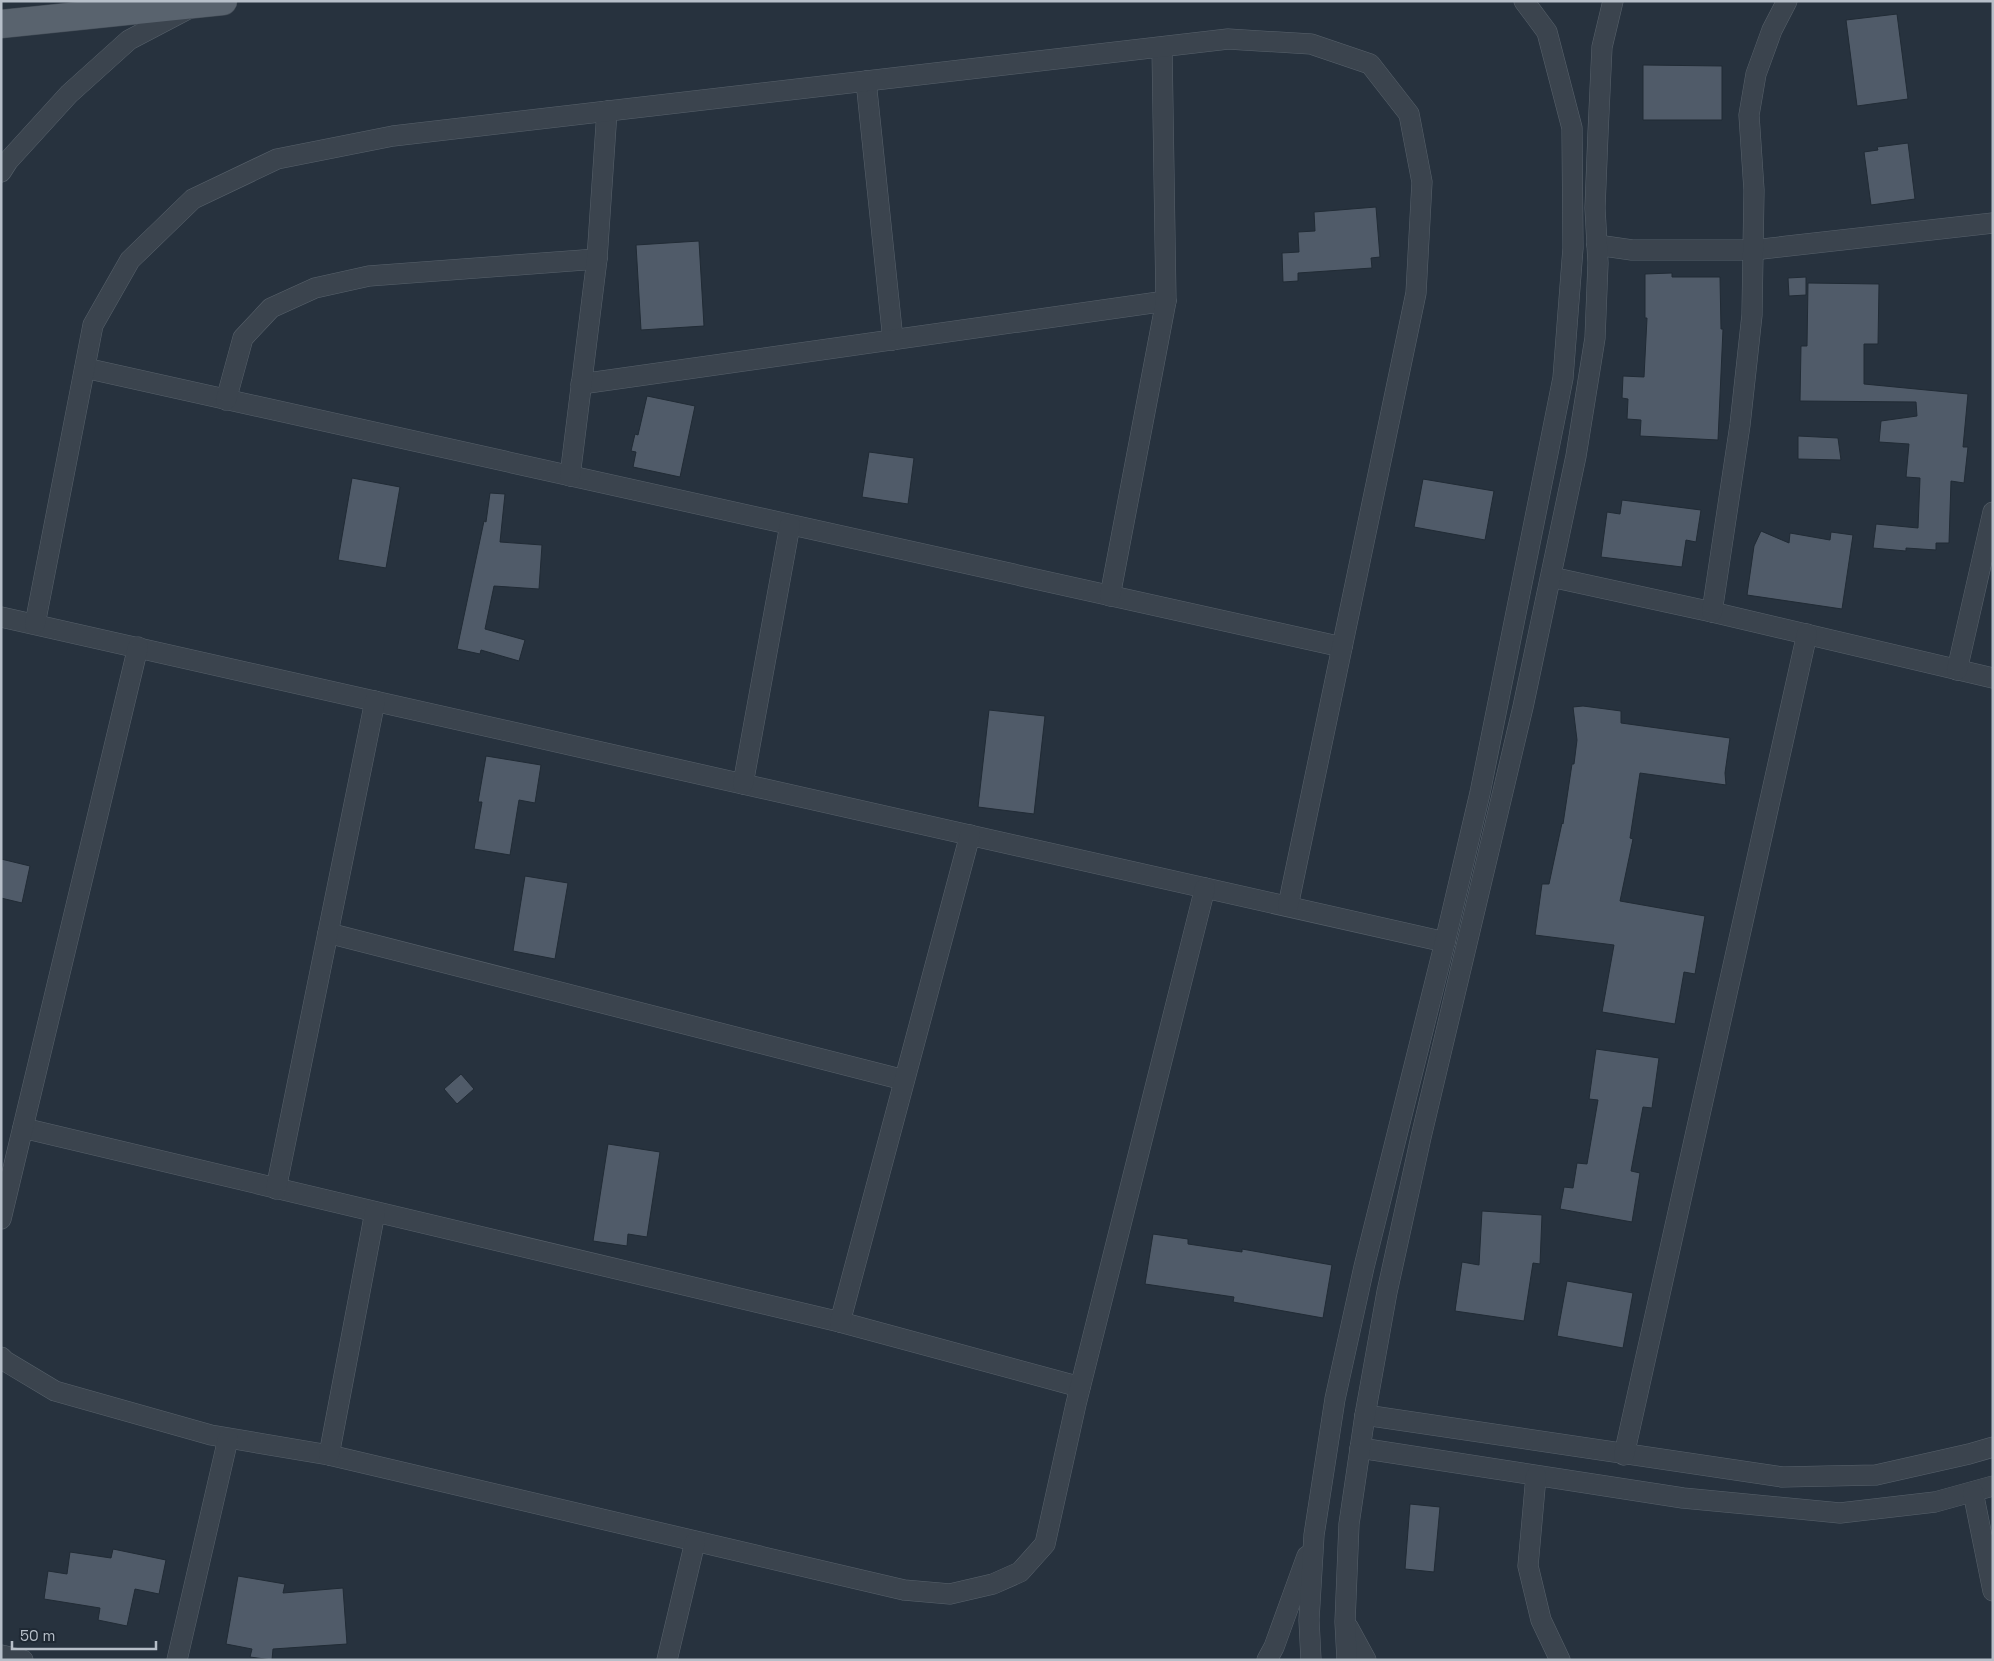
<svg xmlns="http://www.w3.org/2000/svg" width="1994" height="1661" font-family="'Space Grotesk',sans-serif">
<rect width="100%" height="100%" fill="#27323e"/>
<g fill="#505b69" stroke="#212b35">
<polygon points="1897,14 1908,99 1857,106 1846,20"/>
<polygon points="1643,65 1722,66 1722,120 1643,120"/>
<polygon points="1908,143 1915,199 1871,205 1864,152 1878,150 1877,147"/>
<polygon points="1376,207 1380,257 1371,258 1372,268 1298,273 1298,281 1283,282 1282,253 1299,252 1298,232 1315,231 1314,212"/>
<polygon points="699,241 704,326 641,330 636,245"/>
<polygon points="1672,273 1672,277 1720,277 1721,329 1723,329 1718,440 1640,436 1641,420 1627,419 1628,399 1622,398 1623,376 1644,377 1647,318 1645,318 1645,274"/>
<polygon points="1806,277 1806,295 1789,296 1788,278"/>
<polygon points="1808,283 1879,284 1878,344 1864,344 1864,384 1968,394 1963,447 1968,447 1964,483 1951,481 1949,543 1936,543 1936,550 1906,548 1906,551 1873,548 1876,524 1918,528 1920,478 1906,477 1909,444 1879,442 1881,421 1917,416 1916,402 1800,401 1801,346 1807,346"/>
<polygon points="647,396 695,406 680,477 633,467 636,452 631,451 635,434 638,435"/>
<polygon points="1798,436 1838,438 1841,460 1798,459"/>
<polygon points="869,452 914,458 908,504 862,497"/>
<polygon points="352,478 400,487 386,568 338,560"/>
<polygon points="1423,479 1494,491 1485,540 1414,527"/>
<polygon points="490,493 505,494 500,542 542,545 539,589 494,586 485,629 525,640 519,661 481,650 480,654 457,649 484,521 486,522"/>
<polygon points="1622,500 1701,510 1696,542 1686,540 1682,567 1601,557 1607,512 1620,514"/>
<polygon points="1761,531 1789,543 1790,533 1830,540 1831,532 1853,535 1842,609 1747,595 1754,546"/>
<polygon points="1583,706 1621,711 1621,723 1730,738 1725,773 1726,785 1640,773 1630,838 1633,839 1620,901 1705,916 1695,974 1684,972 1675,1024 1602,1012 1614,945 1535,935 1542,884 1549,884 1562,823 1563,824 1572,764 1574,764 1577,740 1573,707"/>
<polygon points="989,710 1045,716 1034,814 978,807"/>
<polygon points="486,756 541,765 535,803 519,800 510,855 474,849 482,802 478,802"/>
<polygon points="1,859 30,866 22,903 1,898"/>
<polygon points="525,876 568,883 555,959 513,951"/>
<polygon points="1596,1049 1659,1058 1652,1108 1643,1107 1631,1171 1640,1173 1632,1222 1560,1209 1564,1187 1573,1188 1577,1163 1587,1164 1598,1100 1589,1099"/>
<polygon points="461,1074 474,1089 457,1104 444,1089"/>
<polygon points="608,1144 660,1152 647,1237 628,1234 627,1246 593,1241"/>
<polygon points="1482,1211 1542,1215 1540,1264 1533,1263 1524,1321 1455,1311 1462,1262 1479,1265"/>
<polygon points="1153,1234 1188,1239 1188,1244 1242,1252 1242,1249 1332,1265 1323,1318 1233,1302 1234,1297 1145,1284"/>
<polygon points="1567,1281 1633,1293 1623,1348 1557,1336"/>
<polygon points="1410,1504 1440,1507 1434,1572 1405,1569"/>
<polygon points="113,1549 166,1560 159,1594 135,1589 127,1626 98,1620 100,1608 44,1599 48,1571 67,1574 70,1552 111,1558"/>
<polygon points="238,1576 285,1584 283,1593 343,1588 347,1644 273,1649 272,1660 250,1657 252,1649 226,1644"/>
</g>
<g fill="none" stroke-linecap="round" stroke-linejoin="round">
<defs>
<g id="street">
<polyline points="866,81 893,340"/>
<polyline points="1,172 8,161 69,94 129,40 190,8"/>
<polyline points="1597,245 1632,250 1753,250 1993,223"/>
<polyline points="85,368 1342,647"/>
<polyline points="581,384 1166,301"/>
<polyline points="226,400 243,338 271,308 315,288 369,276 597,259"/>
<polyline points="570,476 597,259 607,111"/>
<polyline points="1551,577 1712,612 1993,678"/>
<polyline points="1110,596 1166,301 1162,47"/>
<polyline points="1712,612 1740,425 1752,315 1754,190 1749,115 1756,74 1772,30 1787,1"/>
<polyline points="1,617 1445,942"/>
<polyline points="35,624 93,325 130,260 193,199 277,159 393,136 1228,39 1311,44 1370,64 1409,114 1422,182 1416,293 1288,906"/>
<polyline points="1957,670 1993,512"/>
<polyline points="743,784 790,525"/>
<polyline points="328,933 904,1080"/>
<polyline points="23,1128 840,1322 1080,1387"/>
<polyline points="276,1189 375,701"/>
<polyline points="1,1219 138,647"/>
<polyline points="840,1322 970,835"/>
<polyline points="1,1357 5,1361 55,1391 211,1435 329,1455 904,1590 950,1594 993,1584 1020,1572 1045,1544 1076,1404 1205,888"/>
<polyline points="1365,1415 1782,1477 1876,1475 1969,1454 1993,1447"/>
<polyline points="1360,1448 1683,1498 1840,1513 1935,1502 1993,1486"/>
<polyline points="329,1455 375,1212"/>
<polyline points="1624,1455 1807,634"/>
<polyline points="1536,1476 1528,1566 1541,1620 1560,1660"/>
<polyline points="1973,1492 1993,1591"/>
<polyline points="1348,1627 1366,1660"/>
<polyline points="1,1655 23,1660"/>
<polyline points="177,1660 228,1439"/>
<polyline points="667,1660 695,1542"/>
<polyline points="1267,1660 1274,1647 1307,1556"/>
<polyline points="1311,1660 1309,1620 1314,1535 1335,1399 1364,1267 1445,942 1480,793 1563,378 1573,248 1572,128 1547,32 1524,1"/>
<polyline points="1347,1660 1345,1622 1349,1524 1365,1415 1387,1292 1421,1137 1523,707 1576,456 1595,338 1598,263 1595,208 1598,133 1602,47 1613,1"/>
</g>
<polyline id="primary" points="1,24 223,1"/>
</defs>
<use href="#street" stroke="#58626c" stroke-width="21"/>
<use href="#primary" stroke="#444d57" stroke-width="29"/>
<use href="#street" stroke="#3b444e" stroke-width="20"/>
<use href="#primary" stroke="#59636e" stroke-width="28"/>
</g>
<rect width="1994" height="1661" fill="none" stroke="#b7bfc9" stroke-width="5"/>
<path d="M12 1641v8h144v-8" fill="none" stroke="#b7bfc9" stroke-width="2.5"/>
<text x="20" y="1641" font-size="15" fill="#b7bfc9" stroke="#1f2934" stroke-width="4" paint-order="stroke">50 m</text>
</svg>
